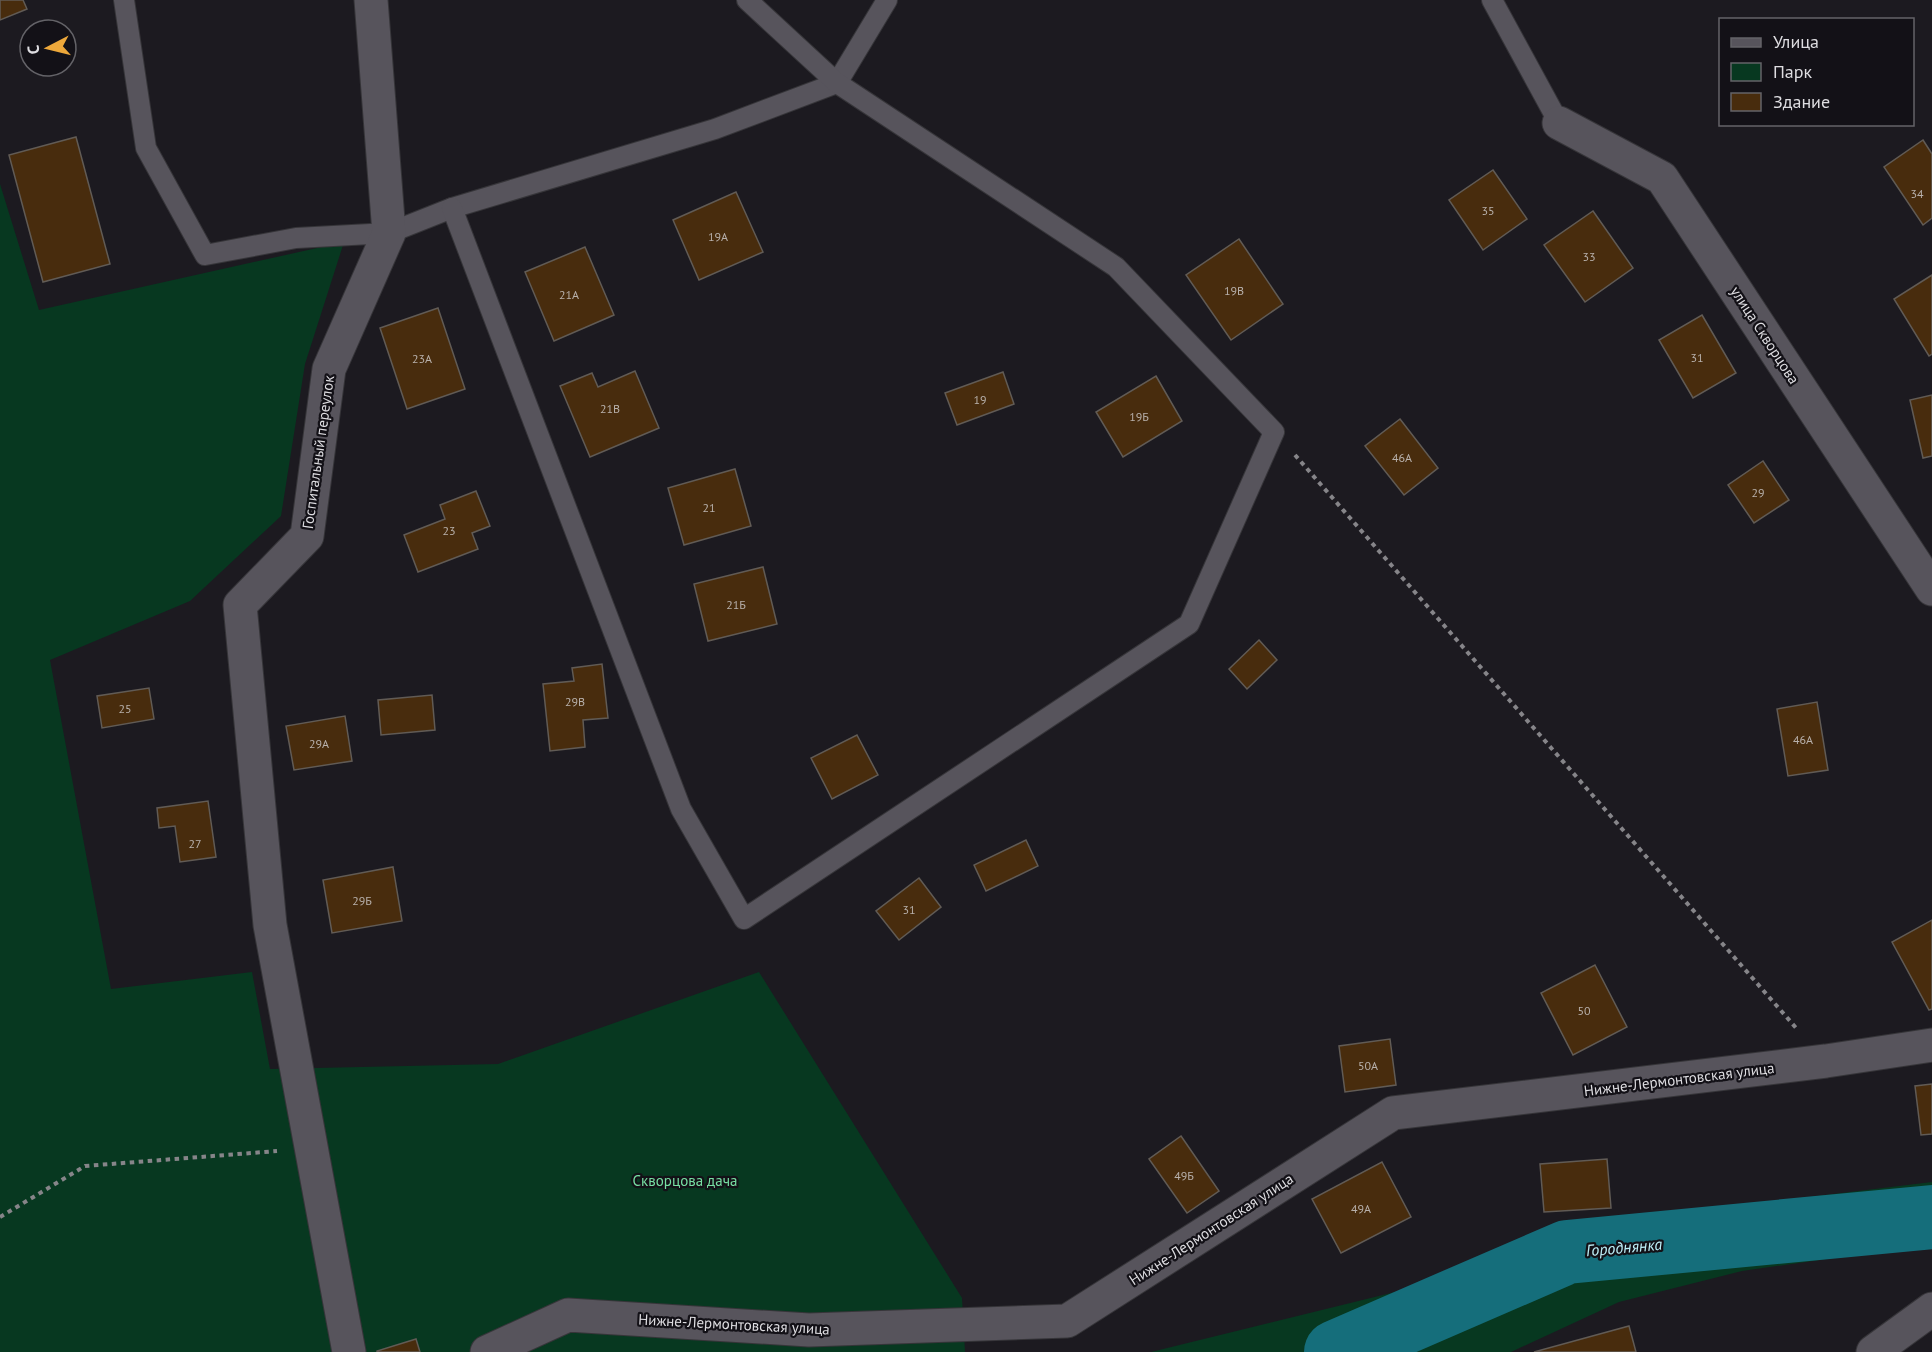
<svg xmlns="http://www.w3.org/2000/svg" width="1932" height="1352" font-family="'PT Sans',sans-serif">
<rect width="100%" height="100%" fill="#1c1a20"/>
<g fill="#073820">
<polygon points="0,184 39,310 344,242 305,364 281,516 190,601 50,660 111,989 252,972 270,1069 498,1064 759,972 962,1298 965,1352 0,1352"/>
<polygon points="1932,1182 1932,1244 1742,1271 1619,1302 1511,1352 1151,1352 1635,1233 1694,1211"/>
</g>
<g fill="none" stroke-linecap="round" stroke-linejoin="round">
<polyline stroke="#156e7b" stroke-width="64" points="1336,1352 1567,1252 1932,1217"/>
</g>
<g fill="#482c0d" stroke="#615b55" stroke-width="1.5">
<polygon points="0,0 23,0 27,9 0,20"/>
<polygon points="76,137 110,264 43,282 9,155"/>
<polygon points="1923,140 1932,154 1932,218 1923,225 1884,167"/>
<polygon points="1493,170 1527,219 1483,250 1449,200"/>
<polygon points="736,192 763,252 699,280 673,220"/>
<polygon points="1593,211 1633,268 1585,302 1544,245"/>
<polygon points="1239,239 1283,304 1231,340 1186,275"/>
<polygon points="585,247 614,315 554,341 525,272"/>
<polygon points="1932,275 1932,354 1929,356 1894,299"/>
<polygon points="438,308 465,389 407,409 380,328"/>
<polygon points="1702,315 1736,373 1693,398 1659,340"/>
<polygon points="635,371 659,428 590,457 560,386 592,373 598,387"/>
<polygon points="1003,372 1014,404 957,425 945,393"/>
<polygon points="1156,376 1182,421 1123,457 1096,412"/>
<polygon points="1932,395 1932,456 1923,458 1910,400"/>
<polygon points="1400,419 1438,468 1404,495 1365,446"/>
<polygon points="1763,461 1789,500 1754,523 1728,485"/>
<polygon points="735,469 751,526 684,545 668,488"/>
<polygon points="476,491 490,526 472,533 478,549 418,572 404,535 445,519 440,505"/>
<polygon points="763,567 777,624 708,641 694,584"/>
<polygon points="1259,640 1277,660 1247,689 1229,669"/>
<polygon points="602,664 608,718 583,720 585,747 550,751 543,684 574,681 572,668"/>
<polygon points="149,688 154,719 102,728 97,696"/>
<polygon points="432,695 435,730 381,735 378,700"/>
<polygon points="1817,702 1828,770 1788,776 1777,709"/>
<polygon points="345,716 352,761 294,770 286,726"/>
<polygon points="857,735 878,775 832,799 811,758"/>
<polygon points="208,801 216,857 180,862 175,826 159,828 157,808"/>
<polygon points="1026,840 1038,866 986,891 974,865"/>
<polygon points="393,867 402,921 332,933 323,880"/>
<polygon points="919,878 941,907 899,940 876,911"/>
<polygon points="1932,920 1932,1009 1929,1010 1892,942"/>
<polygon points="1595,965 1627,1027 1573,1055 1541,993"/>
<polygon points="1390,1039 1396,1085 1345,1092 1339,1046"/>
<polygon points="1932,1084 1932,1134 1921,1135 1915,1086"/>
<polygon points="1181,1136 1219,1191 1187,1213 1149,1159"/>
<polygon points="1607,1159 1611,1208 1544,1212 1540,1164"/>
<polygon points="1382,1162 1411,1217 1341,1253 1312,1199"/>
<polygon points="1629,1326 1636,1352 1534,1352"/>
<polygon points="416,1339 420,1352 377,1352 377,1351"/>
</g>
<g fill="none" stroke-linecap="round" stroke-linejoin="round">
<defs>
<g id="service">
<polyline points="124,0 146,148 205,255 296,238 389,233 452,208 715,129 837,83 887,0"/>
<polyline points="1492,0 1559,123"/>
<polyline points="452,208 681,809 744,919 1189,624 1274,432 1116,267 837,83 747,0"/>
</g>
<g id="minor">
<polyline points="1559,123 1662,178 1932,589"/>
<polyline points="349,1352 270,925 240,605 307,536 329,369 389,233 371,0"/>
<polyline points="487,1352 568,1315 809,1330 1067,1321 1393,1113 1826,1061 1932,1045"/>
<polyline points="1873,1352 1932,1309"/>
</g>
</defs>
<use href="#service" stroke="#363539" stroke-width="22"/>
<use href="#minor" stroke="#363539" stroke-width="35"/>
<g stroke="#868589" stroke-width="4" stroke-dasharray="4.5 4.5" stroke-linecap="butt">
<polyline points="1295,455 1797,1029"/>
<polyline points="0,1217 85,1166 277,1151"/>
</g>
<use href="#service" stroke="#57545c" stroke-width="20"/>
<use href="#minor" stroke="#57545c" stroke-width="33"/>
</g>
<g text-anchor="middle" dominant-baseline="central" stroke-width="4.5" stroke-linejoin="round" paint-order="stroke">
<g font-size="12" fill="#b8b1ac">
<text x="1917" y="193">34</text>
<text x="1488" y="210">35</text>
<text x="718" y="236">19А</text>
<text x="1589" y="256">33</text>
<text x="1234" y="290">19В</text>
<text x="569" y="294">21А</text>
<text x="1697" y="357">31</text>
<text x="422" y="358">23А</text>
<text x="980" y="399">19</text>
<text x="610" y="408">21В</text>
<text x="1139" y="416">19Б</text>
<text x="1402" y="457">46А</text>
<text x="1758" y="492">29</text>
<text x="709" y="507">21</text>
<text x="449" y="530">23</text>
<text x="736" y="604">21Б</text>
<text x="575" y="701">29В</text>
<text x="125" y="708">25</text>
<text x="1803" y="739">46А</text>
<text x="319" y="743">29А</text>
<text x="195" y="843">27</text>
<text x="362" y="900">29Б</text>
<text x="909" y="909">31</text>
<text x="1584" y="1010">50</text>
<text x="1368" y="1065">50А</text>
<text x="1184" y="1175">49Б</text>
<text x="1361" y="1208">49А</text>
</g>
<g font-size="15" fill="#dedde1" stroke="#131117">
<text transform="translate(1765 335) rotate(57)">улица Скворцова</text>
<text transform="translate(318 452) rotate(-82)">Госпитальный переулок</text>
<text transform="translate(1679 1079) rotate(-7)">Нижне-Лермонтовская улица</text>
<text transform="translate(1211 1229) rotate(-33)">Нижне-Лермонтовская улица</text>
<text transform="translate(734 1324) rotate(3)">Нижне-Лермонтовская улица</text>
</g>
<g font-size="15" fill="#77dfa3" stroke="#131117">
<text x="685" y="1180">Скворцова дача</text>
</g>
<g font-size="16" font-style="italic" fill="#bdeff7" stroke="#131117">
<text transform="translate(1624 1247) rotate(-5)">Городнянка</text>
</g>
</g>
<rect x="1719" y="18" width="195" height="108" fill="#131117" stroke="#646368" stroke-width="1.5"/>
<rect x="1731" y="38" width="30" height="9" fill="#57545c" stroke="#646368" stroke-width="1.5"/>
<text x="1773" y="48" font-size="18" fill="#dedde1">Улица</text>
<rect x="1731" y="63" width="30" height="18" fill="#073820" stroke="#646368" stroke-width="1.5"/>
<text x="1773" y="78" font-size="18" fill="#dedde1">Парк</text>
<rect x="1731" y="93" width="30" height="18" fill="#482c0d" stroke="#646368" stroke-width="1.5"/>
<text x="1773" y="108" font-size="18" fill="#dedde1">Здание</text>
<g transform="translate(48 48) rotate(263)"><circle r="28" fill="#131117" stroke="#646368" stroke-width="1.5"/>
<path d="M0-4.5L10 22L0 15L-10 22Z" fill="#eda83b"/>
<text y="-9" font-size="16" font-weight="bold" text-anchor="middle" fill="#dedde1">С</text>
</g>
</svg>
